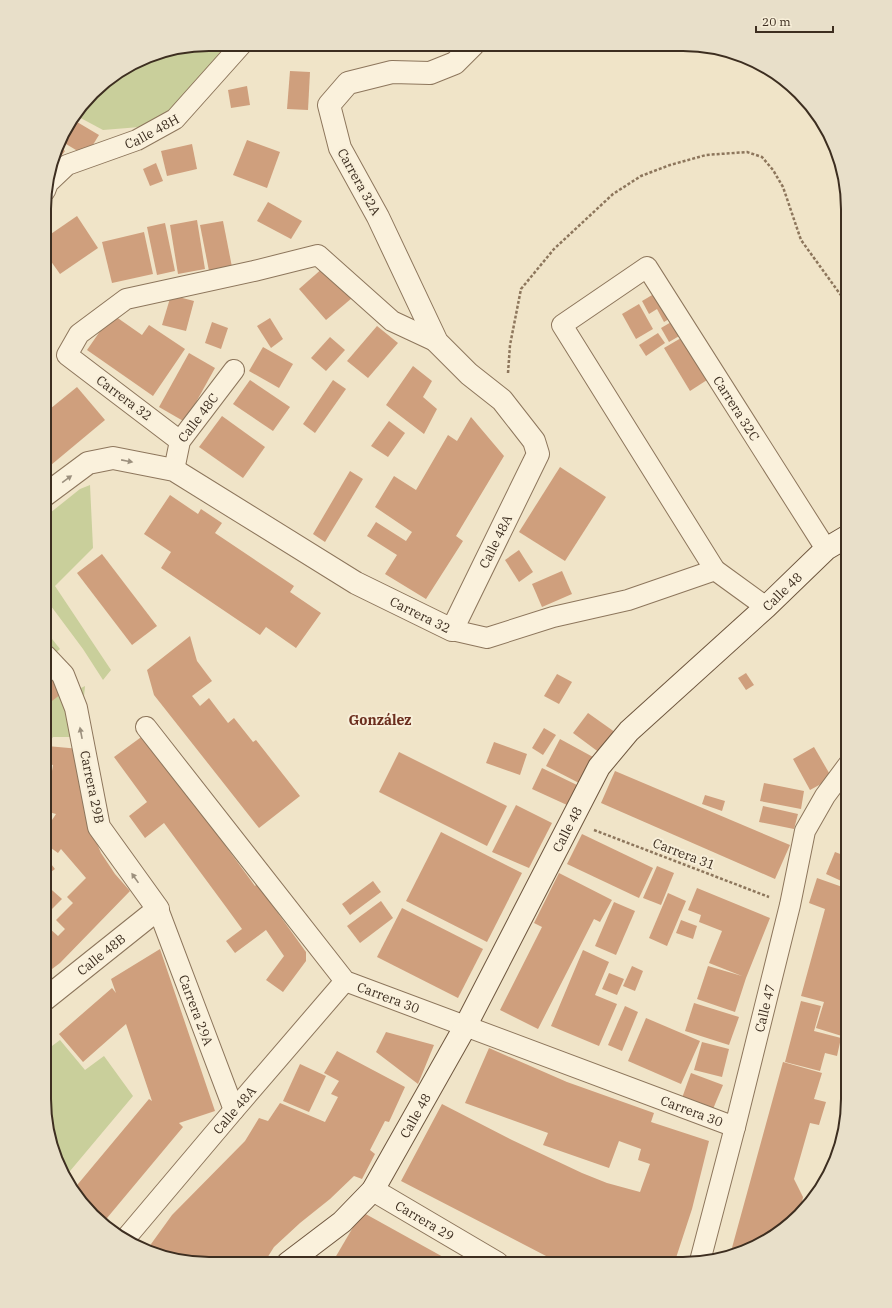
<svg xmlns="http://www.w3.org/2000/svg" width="892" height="1308" font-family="'IBM Plex Serif',serif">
<rect width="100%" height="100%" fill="#f0e4c8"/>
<g fill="#c9cf9b">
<polygon points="209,44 231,44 170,117 152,126 103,130 75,115 100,85 156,53"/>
<polygon points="90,485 93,548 55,586 111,670 103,680 83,649 45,598 45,517 80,489"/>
<polygon points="45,630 60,649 45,662"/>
<polygon points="45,668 65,696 85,686 82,718 77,737 53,737 45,747"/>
<polygon points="60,1040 85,1070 104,1056 133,1096 65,1177 57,1162 44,1099 44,1052"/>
</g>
<g fill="#cf9f7d">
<polygon points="290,71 310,72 308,110 287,109"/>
<polygon points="247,86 250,105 231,108 228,90"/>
<polygon points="72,119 99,135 86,156 61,141 66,127"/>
<polygon points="247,140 280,152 267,188 233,175"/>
<polygon points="192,144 197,169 167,176 161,151"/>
<polygon points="59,146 65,151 52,168"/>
<polygon points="156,163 163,181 150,186 143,169"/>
<polygon points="268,202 302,221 291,239 257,221"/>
<polygon points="77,216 98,248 60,274 45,253 45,238"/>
<polygon points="197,220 205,269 178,274 170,225"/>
<polygon points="223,221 232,267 209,271 200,225"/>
<polygon points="165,223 175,271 157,275 147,227"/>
<polygon points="144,232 153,274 112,283 102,242"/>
<polygon points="324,267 352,298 326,320 299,289"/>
<polygon points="659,291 674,316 664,322 657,309 649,314 642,301"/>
<polygon points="171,295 194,301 186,331 162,325"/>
<polygon points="639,304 653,329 636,339 622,314"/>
<polygon points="112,314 142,335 149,325 185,349 153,396 87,350"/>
<polygon points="270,318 283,339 271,348 257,326"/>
<polygon points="678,318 686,332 669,342 661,328"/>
<polygon points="212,322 228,328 221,349 205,343"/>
<polygon points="377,326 398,343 368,378 347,361"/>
<polygon points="658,333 665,343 646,356 639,345"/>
<polygon points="330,337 345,350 326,371 311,358"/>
<polygon points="681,338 707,380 690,391 664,348"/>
<polygon points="263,347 293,364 279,388 249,371"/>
<polygon points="189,353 215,368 185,422 159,407"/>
<polygon points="413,366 432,381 423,397 437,409 424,434 386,405"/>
<polygon points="250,380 290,407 273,431 233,404"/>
<polygon points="333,380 346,389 315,433 303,424"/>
<polygon points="77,387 105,420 45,470 45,413"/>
<polygon points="222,416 265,447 243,478 199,447"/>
<polygon points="471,417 504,456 456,536 463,541 426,599 385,574 397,555 367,536 376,522 406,541 412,532 375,507 394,476 416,490 448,435 457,441"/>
<polygon points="389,421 405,433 388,457 371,446"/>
<polygon points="560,467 606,497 565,561 519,532"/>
<polygon points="350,471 363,479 325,542 313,534"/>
<polygon points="170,495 198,514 201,509 222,523 215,533 294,586 290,592 321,613 296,648 266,627 260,635 161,568 171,552 144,534"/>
<polygon points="519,550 533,572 519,582 505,560"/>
<polygon points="102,554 157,626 132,645 77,573"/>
<polygon points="562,571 572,594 542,607 532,584"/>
<polygon points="190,636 197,661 212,681 192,696 200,706 209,698 228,723 234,718 253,742 256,740 300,796 259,828 154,695 147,670"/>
<polygon points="45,667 65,691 48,704 45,699"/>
<polygon points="746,673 754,685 746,690 738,678"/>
<polygon points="557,674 572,682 559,704 544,696"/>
<polygon points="588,713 619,735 604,756 573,733"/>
<polygon points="544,728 556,735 543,755 532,748"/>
<polygon points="144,735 255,886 257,884 306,952 306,961 283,992 266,980 284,956 266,930 235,953 226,941 242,929 226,907 238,898 226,907 164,823 145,838 129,816 147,802 114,757"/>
<polygon points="560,739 593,757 579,783 546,766"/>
<polygon points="494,742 527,754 520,775 486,763"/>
<polygon points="47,746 80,749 91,830 101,853 115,874 130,891 60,963 44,975 44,932 49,928 58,936 65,929 56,920 73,903 67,897 86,878 61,849 58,853 44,843 44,832 56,814 45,811 45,782 50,783 53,765 45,763"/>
<polygon points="814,747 832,778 810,790 793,759"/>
<polygon points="399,752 507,806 487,846 379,792"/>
<polygon points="542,768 577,785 567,805 532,789"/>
<polygon points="615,771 790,845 775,879 601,803"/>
<polygon points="764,783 804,791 801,809 760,801"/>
<polygon points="705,795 725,801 722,811 702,804"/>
<polygon points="516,805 552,823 529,868 492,852"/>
<polygon points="763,806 798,814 794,829 759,822"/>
<polygon points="441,832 522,873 487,942 406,901"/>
<polygon points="582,834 653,868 639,898 567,864"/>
<polygon points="848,837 848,846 844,844"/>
<polygon points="835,852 848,857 848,884 826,874"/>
<polygon points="44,855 55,869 44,877"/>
<polygon points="657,866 674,873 661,905 643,898"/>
<polygon points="559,873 612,900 600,922 594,919 538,1029 500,1010 542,927 534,923"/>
<polygon points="817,878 848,889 848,1029 845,1037 816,1028 824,1002 801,996 825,909 809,903"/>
<polygon points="373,881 381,892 350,915 342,904"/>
<polygon points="44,883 62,899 44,917"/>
<polygon points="697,888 770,918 746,978 735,1012 697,999 708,966 742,976 709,963 722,931 699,922 701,915 688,910"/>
<polygon points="668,893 686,901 667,946 649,938"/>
<polygon points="381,901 393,918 360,943 347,926"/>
<polygon points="614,902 635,911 616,955 595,946"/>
<polygon points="402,908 483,949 458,998 377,957"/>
<polygon points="681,920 697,926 693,939 676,933"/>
<polygon points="160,949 215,1111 179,1123 183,1127 102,1224 78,1200 73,1190 149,1099 152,1101 126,1024 83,1062 59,1034 112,988 116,993 111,979"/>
<polygon points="583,950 609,962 595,995 617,1004 599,1046 551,1026"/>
<polygon points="632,966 643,971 635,991 623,986"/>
<polygon points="609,973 624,979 617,995 602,989"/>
<polygon points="801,1001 821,1006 814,1031 841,1038 837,1056 825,1053 820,1071 785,1062"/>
<polygon points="694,1003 739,1017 729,1045 685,1031"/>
<polygon points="625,1006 638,1012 622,1051 608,1045"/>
<polygon points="646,1018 700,1041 681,1084 628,1061"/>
<polygon points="386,1032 434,1045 418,1084 376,1052"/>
<polygon points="702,1042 729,1049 722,1077 694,1070"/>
<polygon points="489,1048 567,1082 654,1113 651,1122 709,1141 692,1209 674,1264 564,1264 548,1257 401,1181 442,1104 512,1140 582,1173 607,1183 640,1192 650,1164 638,1160 641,1149 619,1141 609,1168 543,1145 548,1133 465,1103"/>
<polygon points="337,1051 405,1087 389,1122 385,1121 370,1150 375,1154 362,1179 354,1176 330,1199 300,1223 274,1247 264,1263 188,1263 146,1251 172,1215 245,1141 259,1118 268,1121 280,1103 325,1122 338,1097 331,1094 339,1081 324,1073"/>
<polygon points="783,1062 822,1073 814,1099 826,1102 819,1125 810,1123 794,1179 803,1197 800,1213 784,1230 746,1251 730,1255"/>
<polygon points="300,1064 326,1076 309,1112 283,1101"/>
<polygon points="691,1073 723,1085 713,1109 682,1098"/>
<polygon points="362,1212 454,1263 332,1263"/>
</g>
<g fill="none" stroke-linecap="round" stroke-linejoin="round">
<defs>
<g id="minor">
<path id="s1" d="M45,191l3,-8 19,-18 70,-25 38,-21 67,-75"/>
<polyline points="180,441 67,355 79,334 126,299 254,271 318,255 392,321 437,342"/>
<path id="s2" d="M174,470l6,-29 54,-71"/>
<path id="s3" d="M766,607l-51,-37 -153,-245 85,-58 179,282"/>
<polyline points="452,630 487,638 553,617 628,600 715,570"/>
<path id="s4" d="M146,727l199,254 390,146"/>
<path id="s5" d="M158,909l76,201"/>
<path id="s6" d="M125,1239l109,-129 111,-129"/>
<path id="s7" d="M700,1261l35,-134 55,-222 15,-74 20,-35 23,-31"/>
</g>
<g id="tertiary">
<path id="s8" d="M45,495l43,-32 25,-5 61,12 182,113 96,47 86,-176 -4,-13 -32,-41 -33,-26 -32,-32 -59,-125 -38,-69 -11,-43 19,-22 44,-11 38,1 25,-10 18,-18"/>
<path id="s9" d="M44,1000l114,-91 -59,-82 -23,-119 -13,-33 -18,-19"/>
<path id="s10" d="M373,1190l124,73"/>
</g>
<g id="secondary">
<path id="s11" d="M288,1263l54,-41 31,-32 92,-163 134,-260 30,-36 137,-124 60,-58 22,-13"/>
</g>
</defs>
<use href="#minor" stroke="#8d765c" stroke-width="22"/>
<use href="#tertiary" stroke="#8d765c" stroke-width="24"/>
<use href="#secondary" stroke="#6f573f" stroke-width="24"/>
<g stroke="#8d765c" stroke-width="2.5" stroke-dasharray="3 2" stroke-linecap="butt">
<polyline points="508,373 510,345 521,289 554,249 613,194 641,176 670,165 706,155 747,152 762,157 773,170 783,187 801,240 840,294 848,302"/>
<polyline points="594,830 769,897"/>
</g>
<use href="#minor" stroke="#faf1dc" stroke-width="20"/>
<use href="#tertiary" stroke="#faf1dc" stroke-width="22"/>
<use href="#secondary" stroke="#faf1dc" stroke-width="22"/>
</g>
<defs><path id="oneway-solid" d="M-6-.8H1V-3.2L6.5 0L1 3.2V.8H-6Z"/></defs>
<g fill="#9c907e">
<use href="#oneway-solid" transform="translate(127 461) rotate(11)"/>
<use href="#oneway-solid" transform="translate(67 479) rotate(-36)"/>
<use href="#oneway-solid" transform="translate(81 733) rotate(-101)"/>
<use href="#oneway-solid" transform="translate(135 878) rotate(-125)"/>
</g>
<g text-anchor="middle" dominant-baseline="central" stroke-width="4" stroke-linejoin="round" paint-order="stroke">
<g font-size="13" fill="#3d2e20" stroke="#f7eed8">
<text stroke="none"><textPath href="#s1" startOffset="126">Calle 48H</textPath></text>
<text transform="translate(359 182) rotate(61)">Carrera 32A</text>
<text transform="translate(124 398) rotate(37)">Carrera 32</text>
<text stroke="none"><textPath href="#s3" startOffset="622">Carrera 32C</textPath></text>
<text stroke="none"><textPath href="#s2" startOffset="59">Calle 48C</textPath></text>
<text stroke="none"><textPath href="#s8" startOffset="561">Calle 48A</textPath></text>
<text stroke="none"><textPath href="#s11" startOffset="846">Calle 48</textPath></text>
<text stroke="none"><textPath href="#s8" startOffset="427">Carrera 32</textPath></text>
<text transform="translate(92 787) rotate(78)">Carrera 29B</text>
<text stroke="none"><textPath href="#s11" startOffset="522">Calle 48</textPath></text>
<text transform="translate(684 854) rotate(21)">Carrera 31</text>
<text stroke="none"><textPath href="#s9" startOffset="73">Calle 48B</textPath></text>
<text stroke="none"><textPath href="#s4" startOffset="369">Carrera 30</textPath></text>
<text stroke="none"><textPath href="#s7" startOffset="261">Calle 47</textPath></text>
<text stroke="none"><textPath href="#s5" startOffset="108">Carrera 29A</textPath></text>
<text stroke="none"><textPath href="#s6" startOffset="169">Calle 48A</textPath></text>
<text stroke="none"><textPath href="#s4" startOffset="693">Carrera 30</textPath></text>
<text stroke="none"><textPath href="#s11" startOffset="198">Calle 48</textPath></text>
<text stroke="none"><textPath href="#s10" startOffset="60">Carrera 29</textPath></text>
</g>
<g font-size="14" font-weight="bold" fill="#6b2e1e" stroke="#f7eed8">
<text x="380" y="720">González</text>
</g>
</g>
<path d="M0 0H892V1308H0ZM209 51H683A158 158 0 0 1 841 209V1099A158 158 0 0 1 683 1257H209A158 158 0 0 1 51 1099V209A158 158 0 0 1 209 51Z" fill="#e8dfc9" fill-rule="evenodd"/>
<path fill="none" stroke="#3d2e20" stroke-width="2" d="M209 51H683A158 158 0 0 1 841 209V1099A158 158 0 0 1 683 1257H209A158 158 0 0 1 51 1099V209A158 158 0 0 1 209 51Z"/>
<path d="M756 26v6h77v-6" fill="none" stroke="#3d2e20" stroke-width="2"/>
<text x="762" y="26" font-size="12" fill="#3d2e20" stroke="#f7eed8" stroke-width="3" paint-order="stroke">20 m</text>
</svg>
